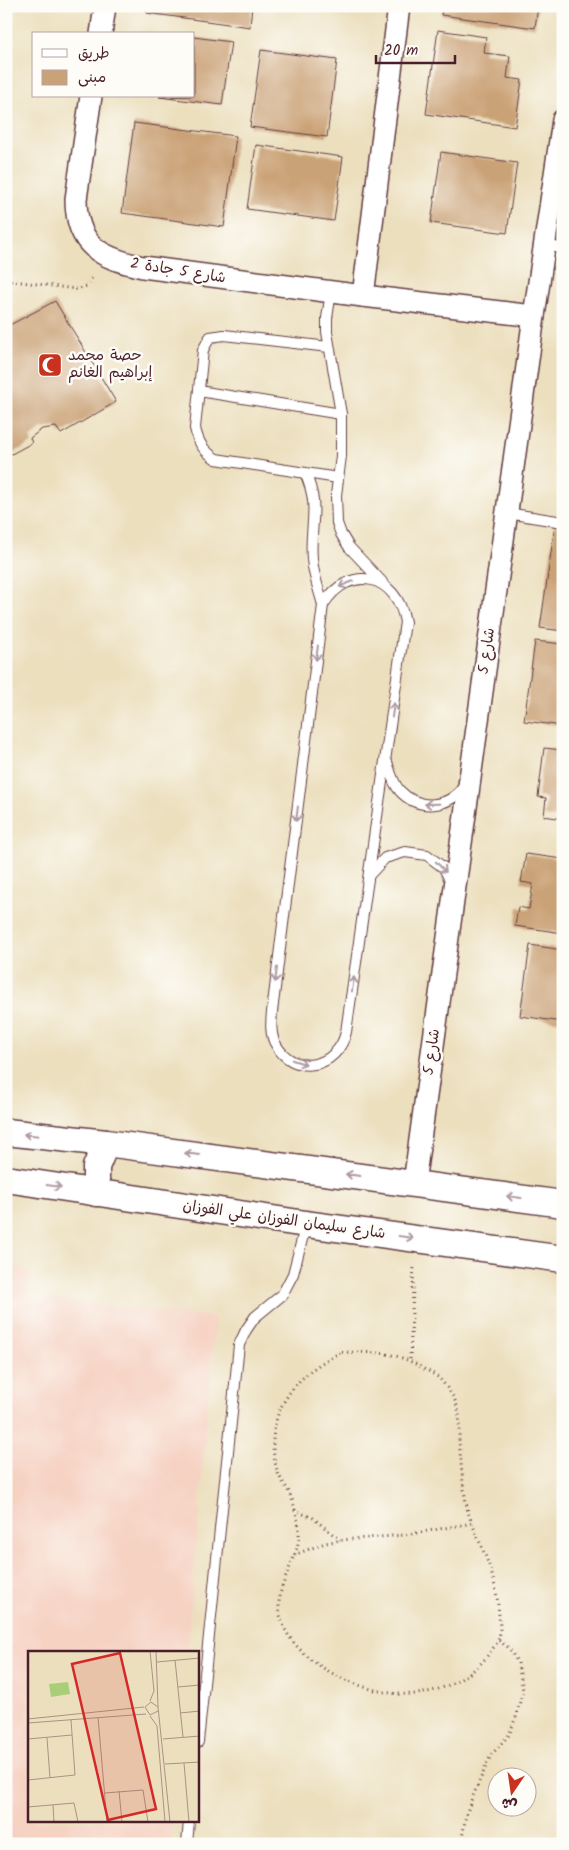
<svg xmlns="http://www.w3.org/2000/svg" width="569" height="1850" font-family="Kalam,'Playpen Sans Arabic',sans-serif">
<rect width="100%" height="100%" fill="#fdfcf7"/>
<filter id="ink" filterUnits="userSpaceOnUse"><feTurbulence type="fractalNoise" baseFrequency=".02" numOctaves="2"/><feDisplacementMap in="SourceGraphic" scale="10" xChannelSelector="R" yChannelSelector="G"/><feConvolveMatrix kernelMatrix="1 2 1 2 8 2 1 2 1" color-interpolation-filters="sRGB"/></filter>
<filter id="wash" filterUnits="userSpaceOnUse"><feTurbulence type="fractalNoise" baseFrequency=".0096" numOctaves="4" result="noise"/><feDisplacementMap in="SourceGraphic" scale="20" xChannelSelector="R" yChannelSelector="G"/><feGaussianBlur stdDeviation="1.12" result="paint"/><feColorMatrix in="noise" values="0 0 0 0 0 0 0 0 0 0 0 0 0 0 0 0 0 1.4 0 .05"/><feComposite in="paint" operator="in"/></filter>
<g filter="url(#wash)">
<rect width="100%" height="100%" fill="#ecdfbe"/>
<polygon fill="#f6d2c3" points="6,1267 30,1270 27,1297 215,1317 187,1652 29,1652 29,1821 172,1821 171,1844 6,1844"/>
<g id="blocks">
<g fill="#caa277">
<polygon points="147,6 252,6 250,27 147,13"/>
<polygon points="443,6 538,6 535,28 441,15"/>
<polygon points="438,30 486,37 484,53 510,56 507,78 522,80 515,127 426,114"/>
<polygon points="194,37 231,42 222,105 159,97 194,96"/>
<polygon points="261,50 337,60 327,137 250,127"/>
<polygon points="134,123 236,136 224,227 122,213"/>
<polygon points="256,145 343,157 334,221 247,209"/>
<polygon points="441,152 517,163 507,233 431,223"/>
<polygon points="55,301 116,402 61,434 56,427 42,429 30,438 32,443 6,457 6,327"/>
<polygon points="555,525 563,526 563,631 540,628"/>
<polygon points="535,641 563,644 563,726 524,721"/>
<polygon points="544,748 563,750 563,819 544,816 546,798 538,797"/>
<polygon points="526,854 563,859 563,933 515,926 518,907 529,909 533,884 521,882"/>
<polygon points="530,945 563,950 563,1022 520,1016"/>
</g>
</g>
</g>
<g filter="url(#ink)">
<use href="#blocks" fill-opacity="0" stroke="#623c41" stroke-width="1"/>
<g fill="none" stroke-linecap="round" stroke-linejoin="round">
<defs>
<g id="service">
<polyline points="545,246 563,248"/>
<polyline points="331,292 327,318 327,332 341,414 341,456 336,495 337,523 341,534 349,547 382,582"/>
<path d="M329,347l-105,-12 -14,2 -7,13 -8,78c3,15 9,23 21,31l122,19"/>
<polyline points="199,391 341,414"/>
<path d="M305,473c16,35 4,51 7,86 1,15 7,31 11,46l-51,407c-1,10 -2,22 3,31 18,35 63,25 71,-11l59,-410c-8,-48 -56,-59 -82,-17"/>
<polyline points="507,513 563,522"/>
<path d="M387,762c3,9 6,22 13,29 19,20 49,17 64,-5"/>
<polyline points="370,874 385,858 405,852 427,855 444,868 452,884"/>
<polyline points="198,1742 239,1345 246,1330 255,1317 282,1295 293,1274 306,1224"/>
<polyline points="187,1844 189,1821"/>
</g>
<g id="minor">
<polyline points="101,34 105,6"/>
<path d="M91,96l-15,103c0,47 25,59 67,68l220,29 171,20"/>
<polyline points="363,296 399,6"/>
<polyline points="414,1183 534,316 563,120"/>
</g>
<g id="tertiary">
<polyline points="6,1132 106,1143 563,1204"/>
<polyline points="6,1179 306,1224 563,1259"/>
<polyline points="96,1193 96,1167 106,1143"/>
</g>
</defs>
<use href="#service" stroke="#623c41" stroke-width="12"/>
<use href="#minor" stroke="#623c41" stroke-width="24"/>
<use href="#tertiary" stroke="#623c41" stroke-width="29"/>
<g stroke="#623c41" stroke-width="3" stroke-dasharray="1 4" stroke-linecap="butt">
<polyline points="6,280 76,289 87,286 93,276"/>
<path d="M342,1352c34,1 52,-2 82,17 6,3 12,6 16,10 6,7 13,16 16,24 5,12 3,25 3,38 2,21 4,50 9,71 5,16 13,32 19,48 7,18 11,38 12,56 1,7 2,17 -1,24 -1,4 -5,8 -8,12 -14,21 -37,34 -62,40 -49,13 -150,-30 -149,-88 0,-21 19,-47 20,-68 1,-10 -5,-33 -9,-42 -3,-7 -9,-13 -12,-21 -18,-55 15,-99 64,-121z"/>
<polyline points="410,1359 414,1265"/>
<polyline points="294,1510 313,1518 340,1540"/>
<polyline points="294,1555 325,1543 341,1540 405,1535 473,1523"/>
<polyline points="461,1844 466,1815 472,1798 491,1755 509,1735 516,1717 523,1690 518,1663 509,1648 498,1640"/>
</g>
<use href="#service" stroke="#fff" stroke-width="10"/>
<use href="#minor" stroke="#fff" stroke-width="21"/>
<use href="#tertiary" stroke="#fff" stroke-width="26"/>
</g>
<defs><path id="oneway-shaft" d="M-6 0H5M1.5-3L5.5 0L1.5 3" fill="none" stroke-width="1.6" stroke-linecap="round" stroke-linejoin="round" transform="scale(1.25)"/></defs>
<g stroke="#ae9aa0">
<use href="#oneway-shaft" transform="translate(346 584) rotate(157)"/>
<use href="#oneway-shaft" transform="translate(317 653) rotate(97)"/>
<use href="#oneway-shaft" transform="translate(393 710) rotate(-82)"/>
<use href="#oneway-shaft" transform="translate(432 804) rotate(179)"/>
<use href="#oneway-shaft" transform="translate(297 814) rotate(97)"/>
<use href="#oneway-shaft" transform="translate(441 867) rotate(46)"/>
<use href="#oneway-shaft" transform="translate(276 975) rotate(97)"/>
<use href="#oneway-shaft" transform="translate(353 984) rotate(-82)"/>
<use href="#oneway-shaft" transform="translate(299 1062) rotate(18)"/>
<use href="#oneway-shaft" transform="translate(31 1135) rotate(-174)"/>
<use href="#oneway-shaft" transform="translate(192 1154) rotate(-173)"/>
<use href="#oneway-shaft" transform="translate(353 1175) rotate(-173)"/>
<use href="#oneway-shaft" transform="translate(54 1186) rotate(8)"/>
<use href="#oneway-shaft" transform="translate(514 1197) rotate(-172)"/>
<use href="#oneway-shaft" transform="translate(406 1237) rotate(8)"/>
</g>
</g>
<defs>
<symbol id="mosque-square" viewBox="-11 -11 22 22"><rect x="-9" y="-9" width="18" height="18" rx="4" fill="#c8321e" stroke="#fdfcf7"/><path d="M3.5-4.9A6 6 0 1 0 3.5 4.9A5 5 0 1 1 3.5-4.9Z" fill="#fff"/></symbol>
</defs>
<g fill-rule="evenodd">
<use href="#mosque-square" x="36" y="351" width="28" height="28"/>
</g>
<g text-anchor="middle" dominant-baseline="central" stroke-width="5" stroke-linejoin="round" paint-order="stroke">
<g font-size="15" fill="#4a1f2b" stroke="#fdfcf7">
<text transform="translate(178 271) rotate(9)">شارع 5 جادة 2</text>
<text transform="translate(487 651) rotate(-82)">شارع 5</text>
<text transform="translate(432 1052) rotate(-82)">شارع 5</text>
<text transform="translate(284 1220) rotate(8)">شارع سليمان الفوزان علي الفوزان</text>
</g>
<g font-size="15" fill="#4a1f2b" stroke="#fdfcf7" text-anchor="start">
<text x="68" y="356">حصة محمد<tspan x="68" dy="17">إبراهيم الغانم</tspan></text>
</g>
</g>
<g transform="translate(28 1651)">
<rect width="171" height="171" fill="#ecdfbe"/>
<path d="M40,31l2,12 -19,3 -2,-13z" fill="#aace77"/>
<path fill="none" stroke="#ab9283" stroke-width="1" d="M128,0l2,56M147,9l8,77M129,11l43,-4M150,36l22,-2M122,50l4,-10 -4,-40M130,60l-8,4 -5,-8 6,-5 7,5 12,115M152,62l20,-2M122,65l7,10 8,96M70,66l9,105M0,68l116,-12M0,72l118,-9M19,87l3,40M0,88l44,-4M135,88l37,-3M156,112l5,59M137,113l35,-2M0,129l47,-5 -4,-55M91,140l3,31M77,142l38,-3 5,32M25,154l1,17M0,156l46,-4 4,19"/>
<path fill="#d62828" fill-opacity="0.15" stroke="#d62828" stroke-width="2.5" d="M92,2l36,156 -48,11 -36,-156z"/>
<rect width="171" height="171" fill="none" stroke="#4a1f2b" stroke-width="2.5"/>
</g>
<rect width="569" height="1850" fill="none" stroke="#fdfcf7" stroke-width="25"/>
<rect x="32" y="32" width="162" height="65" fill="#fdfcf7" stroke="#b5a4a5"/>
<rect x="42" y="49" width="25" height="8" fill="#ffffff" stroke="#b5a4a5"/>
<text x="78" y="58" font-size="15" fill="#4a1f2b">طريق</text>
<rect x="42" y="70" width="25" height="15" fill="#caa277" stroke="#b5a4a5"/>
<text x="78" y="82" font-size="15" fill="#4a1f2b">مبنى</text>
<g transform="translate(512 1792) rotate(193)"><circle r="24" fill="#fdfcf7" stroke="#b5a4a5"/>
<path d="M0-4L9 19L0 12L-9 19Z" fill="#c8321e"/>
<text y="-8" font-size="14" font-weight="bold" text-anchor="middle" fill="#4a1f2b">ش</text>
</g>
<path d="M376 55v8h79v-8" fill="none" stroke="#4a1f2b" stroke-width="2.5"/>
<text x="384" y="55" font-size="15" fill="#4a1f2b" stroke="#fdfcf7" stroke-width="4" paint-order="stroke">20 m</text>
</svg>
